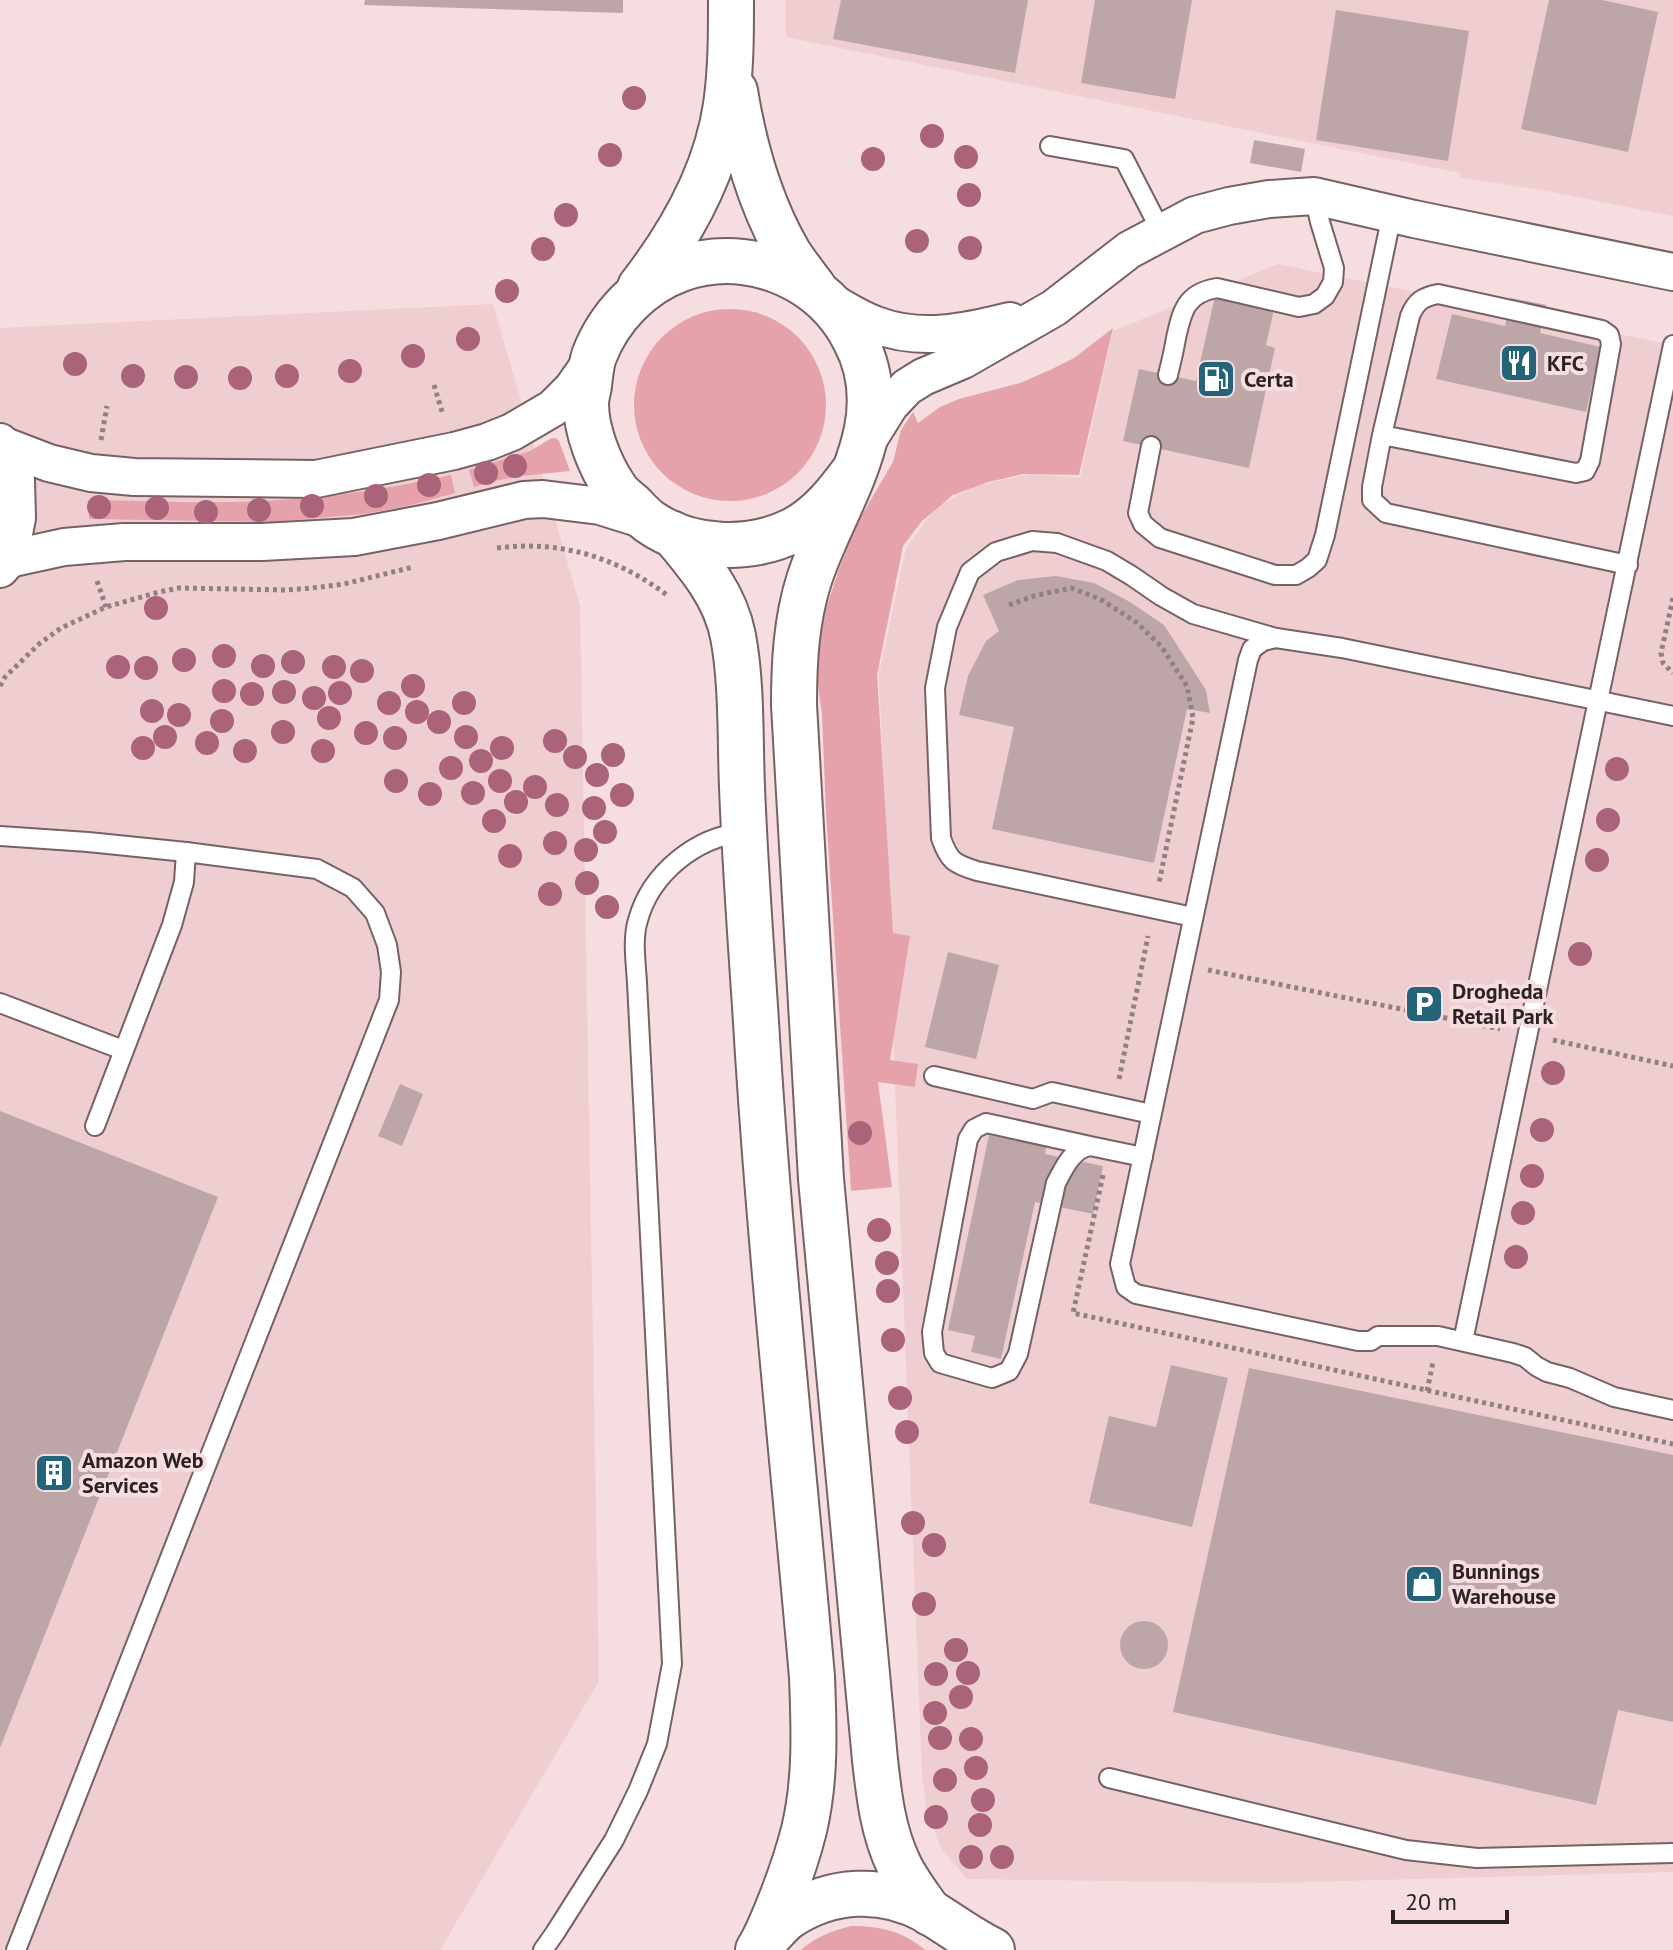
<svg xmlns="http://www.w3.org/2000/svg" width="1673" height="1950" font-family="'PT Sans',sans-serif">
<rect width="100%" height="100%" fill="#f6dde0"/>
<g fill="#efced2">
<polygon points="785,0 1673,0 1673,216 1553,192 1460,177 1460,173 786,37"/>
<polygon points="1278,264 1673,345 1673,1872 1271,1883 967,1879 941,1848 927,1813 922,1775 879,674 906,548 935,508 975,486 1031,474 1080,478 1113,331"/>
<polygon points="493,304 580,606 599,1681 440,1950 0,1950 0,328"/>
</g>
<g fill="#e6a2aa">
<circle cx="730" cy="405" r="96"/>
<polygon points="1113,328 1079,475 1023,474 988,482 953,495 922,521 903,546 877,675 893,933 910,936 890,1060 918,1064 915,1087 878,1082 892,1187 851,1191 826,812 822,715 817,677 819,644 825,612 838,572 856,525 893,462 901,430 913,412 918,423 940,407 959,399 1020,383 1050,370 1074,358"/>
<polygon points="552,438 556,438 559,441 570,471 521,476 494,481 474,487 469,470 530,451"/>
<path d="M451,475l4,18 -47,13 -44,8 -92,8 -183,-3v-19c67,1 136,5 203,-1 54,-4 106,-12 159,-24z"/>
<path d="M851,1926c28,0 52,5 74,24h-124c14,-13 31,-19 50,-24z"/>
</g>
<g fill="#bda6a8">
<polygon points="365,0 623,0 623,13 364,5"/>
<polygon points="841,0 1028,0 1015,73 833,39"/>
<polygon points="1095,0 1192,0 1175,99 1081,83"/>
<polygon points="1549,0 1602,0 1658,12 1628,152 1521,129"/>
<polygon points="1336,10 1469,31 1448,161 1316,140"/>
<polygon points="1254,140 1305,149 1301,172 1250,163"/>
<polygon points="1215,296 1274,309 1266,345 1275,348 1249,468 1123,441 1139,369 1196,381"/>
<polygon points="1511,298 1546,305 1540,333 1601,347 1586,412 1436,379 1452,314 1505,326"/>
<polygon points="1056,576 1094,583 1130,602 1164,625 1206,690 1210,713 1187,709 1154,863 992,829 1014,727 959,715 968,676 986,641 999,631 983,595 1018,580"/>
<polygon points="948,952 999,965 976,1059 925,1047"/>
<polygon points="400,1084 423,1094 402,1146 378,1136"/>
<polygon points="0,1111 218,1197 0,1748"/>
<polygon points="989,1135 1046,1147 1045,1154 1103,1166 1093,1214 1035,1202 1001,1359 971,1352 975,1336 948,1330"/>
<polygon points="1171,1365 1228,1378 1192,1527 1089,1503 1109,1416 1156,1427"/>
<polygon points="1249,1368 1673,1455 1673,1722 1618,1710 1596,1805 1173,1712"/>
<circle cx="1144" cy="1645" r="24"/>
</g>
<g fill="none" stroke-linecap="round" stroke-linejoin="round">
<defs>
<g id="lane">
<polyline points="1050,146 1124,159 1162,233"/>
<path d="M1168,375c3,-12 6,-25 8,-37 6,-27 10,-45 41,-50l82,19 15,-3 11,-8 8,-14 1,-14 -14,-46 -6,-26"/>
<path d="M1382,435l194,38 9,-2 5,-10 21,-117 -2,-9 -7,-5 -164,-36c-15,3 -22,7 -28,22l-28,119 -10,52v13l14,13 242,52"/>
<polyline points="1151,446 1138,513 1143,524 1160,538 1275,575 1296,575 1308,568 1317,560 1325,535 1392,214"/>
<polyline points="1673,716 1342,648 1276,638 1263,641 1252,649 1248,660 1120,1264 1126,1287 1136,1294 1358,1341 1371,1341 1378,1336 1438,1336 1513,1353 1525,1357 1536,1366 1547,1372 1570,1378 1614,1397 1673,1410"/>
<polyline points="0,836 88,842 186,852 317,869 353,888 375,913 387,945 391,972 389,1000 16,1950"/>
<path d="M1193,917l-216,-46c-23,-7 -28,-10 -36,-33l-6,-150 12,-61 23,-55 26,-20 36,-11 25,2 50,18 25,15 29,20 32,18 83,24"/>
<polyline points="0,1003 123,1050"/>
<polyline points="934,1076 1033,1099 1052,1092 1151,1114"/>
<polyline points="95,1126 172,925 184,882 186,852"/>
<path d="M1090,1146l-104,-23 -12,6 -6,10 -36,193 2,21 6,10 52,15 17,-7 9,-17 38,-171c8,-15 16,-34 34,-37l53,11"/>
<polyline points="1463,1341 1673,345"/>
<polyline points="1109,1778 1406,1850 1477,1858 1673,1853"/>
<path d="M543,1950l12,-17 59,-93 24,-49 19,-47 15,-80 -35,-681c-1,-20 -5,-44 1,-63 13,-47 58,-83 106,-88"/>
</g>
<g id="street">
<path d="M827,299c16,10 32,20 49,26 45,17 90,7 134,-4"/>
<polyline points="0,442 16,480 17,518 9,559 0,569"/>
<polyline points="2,445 49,463 91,473 134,477 316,479 454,451 487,442 512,432 553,408 572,389 593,359"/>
<polyline points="865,445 890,405 907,387 923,377 963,360 1054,308 1129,250 1195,215 1229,206 1269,199 1314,196 1414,219 1673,272"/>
<polyline points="9,559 64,547 124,542 262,542 354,537 438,521 524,500 543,499 600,506 648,521"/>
</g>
<g id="secondary">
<path d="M735,91c9,56 25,112 53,161 8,13 18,25 26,36"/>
<path d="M640,287c42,-54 76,-114 86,-182 5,-35 5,-70 5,-105"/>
<path d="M854,471c-17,23 -34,45 -60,59 -44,22 -104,20 -144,-8 -7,-5 -12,-11 -18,-17 -6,-5 -13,-10 -17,-17 -15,-22 -29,-57 -29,-84 0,-6 2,-13 3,-18 1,-10 2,-21 5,-30 15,-39 47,-73 87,-87 41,-15 86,-8 122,14 23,14 40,33 52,57 44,83 -21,162 -46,240 -13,41 -15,83 -15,125l27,474 54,581c4,36 8,72 24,105 8,17 20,32 31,48"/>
<path d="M673,534c26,31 52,61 60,102 9,47 7,103 9,151 3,78 9,157 14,235 13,219 37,437 56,655 2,51 4,103 -8,153 -6,24 -14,47 -23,70 -7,17 -13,34 -23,50"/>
<path d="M766,1939c7,-7 14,-16 22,-22 43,-29 95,-31 140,-6 22,13 41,28 64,39"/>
</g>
</defs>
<use href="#lane" stroke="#766163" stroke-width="22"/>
<use href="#street" stroke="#766163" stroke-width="40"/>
<use href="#secondary" stroke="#766163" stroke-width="48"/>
<g stroke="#918082" stroke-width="5" stroke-dasharray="4 4" stroke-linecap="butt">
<polyline points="434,385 443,415"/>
<polyline points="101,440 107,406"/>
<path d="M497,548c64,-8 119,9 170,47"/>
<polyline points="97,581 106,607"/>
<polyline points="1673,598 1661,653 1663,663 1673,673"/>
<polyline points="1009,605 1034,596 1071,588 1100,599 1136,622 1161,646 1187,686 1193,718 1159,883"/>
<polyline points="0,686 5,677 39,644 61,628 106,607 159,592 179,588 286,590 312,588 344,584 413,567"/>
<polyline points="1208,970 1500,1029"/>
<polyline points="1553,1040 1673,1066"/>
<polyline points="1119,1079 1148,936"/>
<polyline points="1103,1175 1073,1313 1673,1444"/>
<polyline points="1427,1391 1433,1362"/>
</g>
<use href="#lane" stroke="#fff" stroke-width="18"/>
<use href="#street" stroke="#fff" stroke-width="36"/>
<use href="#secondary" stroke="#fff" stroke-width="44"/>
</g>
<g fill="#aa6379">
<circle cx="634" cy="98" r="12"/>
<circle cx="932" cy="136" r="12"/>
<circle cx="610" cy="155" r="12"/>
<circle cx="966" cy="157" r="12"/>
<circle cx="873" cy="159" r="12"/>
<circle cx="969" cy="195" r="12"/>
<circle cx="566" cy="215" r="12"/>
<circle cx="917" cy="241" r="12"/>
<circle cx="970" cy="248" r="12"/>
<circle cx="543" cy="249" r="12"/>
<circle cx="507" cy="291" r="12"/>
<circle cx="468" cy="339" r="12"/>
<circle cx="413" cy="356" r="12"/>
<circle cx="75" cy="364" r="12"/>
<circle cx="350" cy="371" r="12"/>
<circle cx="133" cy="376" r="12"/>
<circle cx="287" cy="376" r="12"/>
<circle cx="186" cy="377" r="12"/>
<circle cx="240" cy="378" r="12"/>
<circle cx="515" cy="466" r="12"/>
<circle cx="486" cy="473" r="12"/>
<circle cx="429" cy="485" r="12"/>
<circle cx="376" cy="496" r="12"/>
<circle cx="312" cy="506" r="12"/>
<circle cx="99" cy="507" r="12"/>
<circle cx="157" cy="508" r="12"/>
<circle cx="259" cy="510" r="12"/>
<circle cx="206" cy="512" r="12"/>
<circle cx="156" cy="608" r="12"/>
<circle cx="224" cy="656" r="12"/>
<circle cx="184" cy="660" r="12"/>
<circle cx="293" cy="662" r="12"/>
<circle cx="263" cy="666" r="12"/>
<circle cx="118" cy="667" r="12"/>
<circle cx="334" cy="667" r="12"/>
<circle cx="146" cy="668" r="12"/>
<circle cx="362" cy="671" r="12"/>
<circle cx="413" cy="686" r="12"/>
<circle cx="224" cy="691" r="12"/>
<circle cx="284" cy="692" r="12"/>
<circle cx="340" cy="693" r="12"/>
<circle cx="252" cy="694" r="12"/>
<circle cx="314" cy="698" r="12"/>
<circle cx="389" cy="703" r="12"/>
<circle cx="464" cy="703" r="12"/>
<circle cx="152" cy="711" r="12"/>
<circle cx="417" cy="712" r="12"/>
<circle cx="179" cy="715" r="12"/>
<circle cx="329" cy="718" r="12"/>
<circle cx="222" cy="721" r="12"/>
<circle cx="439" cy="722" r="12"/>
<circle cx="283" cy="732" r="12"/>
<circle cx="366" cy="733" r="12"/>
<circle cx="165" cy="737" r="12"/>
<circle cx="466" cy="737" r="12"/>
<circle cx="395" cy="738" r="12"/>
<circle cx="555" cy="741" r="12"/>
<circle cx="207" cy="743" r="12"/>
<circle cx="143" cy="748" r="12"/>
<circle cx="502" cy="748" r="12"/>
<circle cx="245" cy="751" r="12"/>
<circle cx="323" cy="751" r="12"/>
<circle cx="613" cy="755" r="12"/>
<circle cx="575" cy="757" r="12"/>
<circle cx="481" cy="761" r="12"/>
<circle cx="451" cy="768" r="12"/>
<circle cx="1617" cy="769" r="12"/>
<circle cx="597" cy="775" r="12"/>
<circle cx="396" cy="781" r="12"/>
<circle cx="500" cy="781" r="12"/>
<circle cx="535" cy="787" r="12"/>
<circle cx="473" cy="793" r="12"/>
<circle cx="430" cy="794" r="12"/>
<circle cx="622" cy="795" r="12"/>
<circle cx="516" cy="802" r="12"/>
<circle cx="557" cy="805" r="12"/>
<circle cx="594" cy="808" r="12"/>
<circle cx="1608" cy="820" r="12"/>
<circle cx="494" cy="821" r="12"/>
<circle cx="605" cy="832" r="12"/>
<circle cx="555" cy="843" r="12"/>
<circle cx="586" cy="850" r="12"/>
<circle cx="510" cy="856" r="12"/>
<circle cx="1597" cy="860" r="12"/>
<circle cx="587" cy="883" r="12"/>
<circle cx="550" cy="894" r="12"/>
<circle cx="607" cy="907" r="12"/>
<circle cx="1580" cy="954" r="12"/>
<circle cx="1553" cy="1073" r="12"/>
<circle cx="1542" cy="1130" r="12"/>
<circle cx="860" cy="1133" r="12"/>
<circle cx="1532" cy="1176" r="12"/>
<circle cx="1523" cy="1213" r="12"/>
<circle cx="879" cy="1230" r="12"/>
<circle cx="1516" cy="1257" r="12"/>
<circle cx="887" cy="1263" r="12"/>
<circle cx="888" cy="1291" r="12"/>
<circle cx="893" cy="1340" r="12"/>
<circle cx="900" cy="1398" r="12"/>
<circle cx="907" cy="1432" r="12"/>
<circle cx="913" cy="1523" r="12"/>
<circle cx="934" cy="1545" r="12"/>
<circle cx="924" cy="1604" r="12"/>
<circle cx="956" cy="1650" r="12"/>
<circle cx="968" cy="1673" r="12"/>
<circle cx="936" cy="1674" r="12"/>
<circle cx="961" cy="1697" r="12"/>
<circle cx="935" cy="1713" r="12"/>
<circle cx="940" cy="1738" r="12"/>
<circle cx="971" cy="1739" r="12"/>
<circle cx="976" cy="1768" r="12"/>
<circle cx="945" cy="1780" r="12"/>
<circle cx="983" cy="1800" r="12"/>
<circle cx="936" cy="1817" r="12"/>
<circle cx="980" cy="1825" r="12"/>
<circle cx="971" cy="1857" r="12"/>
<circle cx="1002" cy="1857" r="12"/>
</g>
<defs>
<symbol id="restaurant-square" viewBox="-11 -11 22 22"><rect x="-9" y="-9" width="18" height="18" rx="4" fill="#236478" stroke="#f6dde0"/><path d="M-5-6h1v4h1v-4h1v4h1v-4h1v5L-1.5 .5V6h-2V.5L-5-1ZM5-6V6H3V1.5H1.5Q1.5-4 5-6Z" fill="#fff"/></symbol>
<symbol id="fuel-square" viewBox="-11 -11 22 22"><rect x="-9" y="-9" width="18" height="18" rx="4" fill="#236478" stroke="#f6dde0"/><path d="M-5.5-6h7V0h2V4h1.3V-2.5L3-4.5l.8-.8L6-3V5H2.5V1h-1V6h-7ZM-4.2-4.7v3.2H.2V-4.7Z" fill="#fff"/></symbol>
<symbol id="parking-square" viewBox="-11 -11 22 22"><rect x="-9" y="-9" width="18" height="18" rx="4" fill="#236478" stroke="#f6dde0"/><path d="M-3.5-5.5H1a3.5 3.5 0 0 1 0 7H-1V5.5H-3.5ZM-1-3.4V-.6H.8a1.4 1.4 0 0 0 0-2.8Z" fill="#fff"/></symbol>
<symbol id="building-square" viewBox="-11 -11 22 22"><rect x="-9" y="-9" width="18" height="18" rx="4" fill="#236478" stroke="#f6dde0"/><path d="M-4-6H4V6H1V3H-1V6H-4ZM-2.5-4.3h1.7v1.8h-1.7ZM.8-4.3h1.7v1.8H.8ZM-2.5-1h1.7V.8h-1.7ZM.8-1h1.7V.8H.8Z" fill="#fff"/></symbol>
<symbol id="shop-square" viewBox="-11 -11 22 22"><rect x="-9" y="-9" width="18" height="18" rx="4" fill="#236478" stroke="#f6dde0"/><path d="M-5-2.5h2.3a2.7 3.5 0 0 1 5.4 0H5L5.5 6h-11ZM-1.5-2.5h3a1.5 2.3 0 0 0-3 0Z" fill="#fff"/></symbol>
</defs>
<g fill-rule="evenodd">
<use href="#restaurant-square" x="1497" y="341" width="44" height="44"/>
<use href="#fuel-square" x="1194" y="357" width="44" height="44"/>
<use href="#parking-square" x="1402" y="982" width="44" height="44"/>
<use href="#building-square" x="32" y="1451" width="44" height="44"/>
<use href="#shop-square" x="1402" y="1562" width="44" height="44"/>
</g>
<g text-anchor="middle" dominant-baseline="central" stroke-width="8" stroke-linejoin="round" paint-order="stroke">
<g font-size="22" font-weight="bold" fill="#2b2223" stroke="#f6dde0" text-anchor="start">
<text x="1547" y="363">KFC</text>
<text x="1244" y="379">Certa</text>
<text x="1452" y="991">Drogheda<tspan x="1452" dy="25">Retail Park</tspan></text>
<text x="82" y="1460">Amazon Web<tspan x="82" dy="25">Services</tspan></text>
<text x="1452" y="1571">Bunnings<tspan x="1452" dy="25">Warehouse</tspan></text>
</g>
</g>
<path d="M1393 1910v12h114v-12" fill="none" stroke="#2b2223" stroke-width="4"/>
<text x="1405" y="1910" font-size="24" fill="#2b2223" stroke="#f6dde0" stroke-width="6" paint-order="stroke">20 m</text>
</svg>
